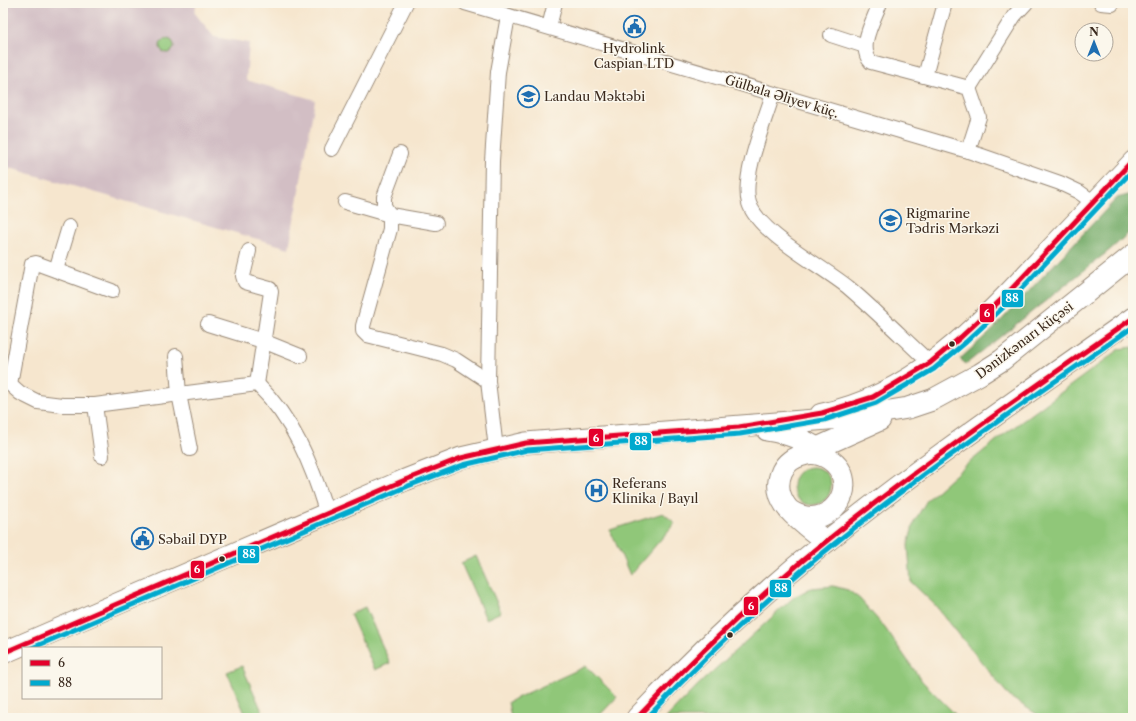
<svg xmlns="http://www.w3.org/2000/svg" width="1136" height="721" font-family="'Libre Caslon Text',serif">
<rect width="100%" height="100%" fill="#fbf7ec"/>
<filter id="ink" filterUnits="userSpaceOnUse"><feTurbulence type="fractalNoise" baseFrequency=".025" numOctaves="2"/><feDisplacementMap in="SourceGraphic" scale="8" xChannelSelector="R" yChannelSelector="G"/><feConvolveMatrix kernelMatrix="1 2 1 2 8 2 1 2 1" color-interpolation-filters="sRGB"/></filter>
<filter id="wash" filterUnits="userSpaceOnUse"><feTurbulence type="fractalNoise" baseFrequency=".012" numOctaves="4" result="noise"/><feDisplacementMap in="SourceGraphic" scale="16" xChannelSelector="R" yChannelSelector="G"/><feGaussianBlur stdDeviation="0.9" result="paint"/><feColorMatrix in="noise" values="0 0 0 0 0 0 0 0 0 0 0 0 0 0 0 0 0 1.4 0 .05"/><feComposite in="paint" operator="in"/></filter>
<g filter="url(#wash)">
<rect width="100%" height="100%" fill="#f6e6ce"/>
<polygon fill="#d2bec4" points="3,3 197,3 194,12 214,37 249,43 246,80 315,100 289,248 3,166"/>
<g fill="#90c779" stroke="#66784c">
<circle cx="167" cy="46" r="7"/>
<polygon points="1133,347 1133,718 1043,718 1010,697 935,605 911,582 908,545 914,522 927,500 964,467 998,439 1120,349"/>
<circle cx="812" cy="486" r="19"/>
<polygon points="663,513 675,523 630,575 610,530"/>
<polygon points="476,556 501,612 486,619 461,563"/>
<polygon points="833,586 848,590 860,599 885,628 922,681 959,718 666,718 699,684 794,597 811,588"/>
<polygon points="365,607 390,663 375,670 350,614"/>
<polygon points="242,666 265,718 247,718 227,672"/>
<polygon points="586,666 617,697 597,718 511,718 508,702"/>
</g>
<polygon fill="#74ac69" stroke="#586b44" points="1128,195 1133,195 1133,229 1111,249 966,364 960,359 993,329 1117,198"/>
</g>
<g filter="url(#ink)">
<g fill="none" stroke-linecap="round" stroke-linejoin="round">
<defs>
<g id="minor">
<polyline points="465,3 968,151 1060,183 1079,192 1093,202"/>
<path d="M880,3c-6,17 -23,44 -9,59l98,26 10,29 -11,34"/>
<polyline points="1101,3 1112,4"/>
<polyline points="549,27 555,3"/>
<polyline points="831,35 865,46"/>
<polyline points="925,76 945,3"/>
<polyline points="969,88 1014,16 1026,3"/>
<path d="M773,94c-8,26 -32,84 -24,109 9,30 75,64 100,85 28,24 54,50 81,75"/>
<polyline points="332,149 406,3"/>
<polyline points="400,154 384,197 384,206 390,215 390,229 363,326 363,331 367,335 442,354 456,360 488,381"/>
<polyline points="345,202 390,215 436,223"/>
<polyline points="249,251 243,276 245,282 270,289 271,292 257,384"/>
<polyline points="56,270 69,227"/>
<polyline points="208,324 263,341 300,356"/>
<polyline points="176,356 179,394 190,449"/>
<path d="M3,378l17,15 18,9 24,3h33l162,-21c37,36 55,81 70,130"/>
<polyline points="10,384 32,264 36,263 112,291"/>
<polyline points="95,405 102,456"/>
<polyline points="496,449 488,381 492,161 498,72 508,16"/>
</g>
<path id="major" d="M820,413c92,-18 158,-89 219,-154 32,-33 63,-66 94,-99"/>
<g id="highway">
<path d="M767,430c22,3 40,10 57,24"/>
<polyline points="804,454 880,420"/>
<path d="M789,510c40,27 76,-27 40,-51 -8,-5 -17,-7 -26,-4 -9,2 -17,8 -21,16 -15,33 24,53 44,71"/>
<polyline points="3,653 405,480 461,458 526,443 853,417 908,408 932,400 980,374 1002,360 1133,255"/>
<path d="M637,718c59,-63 123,-123 190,-177 99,-79 203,-150 306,-223"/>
</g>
</defs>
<use href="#minor" stroke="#988876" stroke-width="16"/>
<use href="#major" stroke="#988876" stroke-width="20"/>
<use href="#highway" stroke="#988876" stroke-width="23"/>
<use href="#minor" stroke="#fff" stroke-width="14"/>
<use href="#major" stroke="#fff" stroke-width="18"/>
<use href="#highway" stroke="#fff" stroke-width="21"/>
<defs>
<g id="bus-1">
<polyline points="3,653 405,480 461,458 526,443 739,427 822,413 873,397 930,363 961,337 1004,297 1133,160"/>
<path d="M637,718c52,-55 107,-108 165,-157 105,-87 219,-164 331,-243"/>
</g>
<g id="bus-2">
<polyline points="32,648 408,486 463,465 527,450 740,434 824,420 876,403 934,369 966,342 1009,302 1133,170"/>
<path d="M647,718c50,-53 103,-104 159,-151 104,-87 217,-163 327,-240"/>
</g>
</defs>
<use href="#bus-1" stroke="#fbf7ec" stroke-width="8"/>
<use href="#bus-2" stroke="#fbf7ec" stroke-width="8"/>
<use href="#bus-1" stroke="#e4002b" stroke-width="5"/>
<use href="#bus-2" stroke="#00a9ce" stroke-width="5"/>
</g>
</g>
<defs>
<symbol id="civic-ring" viewBox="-11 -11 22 22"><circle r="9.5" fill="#fbf7ec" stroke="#1f6fb2" stroke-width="1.5"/><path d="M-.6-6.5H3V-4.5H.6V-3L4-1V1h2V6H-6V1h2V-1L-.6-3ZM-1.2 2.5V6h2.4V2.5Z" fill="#1f6fb2"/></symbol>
<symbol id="school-ring" viewBox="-11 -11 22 22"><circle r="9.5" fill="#fbf7ec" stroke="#1f6fb2" stroke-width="1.5"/><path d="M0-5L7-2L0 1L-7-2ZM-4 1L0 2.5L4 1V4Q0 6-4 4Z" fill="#1f6fb2"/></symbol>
<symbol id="university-ring" viewBox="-11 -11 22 22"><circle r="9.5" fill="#fbf7ec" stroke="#1f6fb2" stroke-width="1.5"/><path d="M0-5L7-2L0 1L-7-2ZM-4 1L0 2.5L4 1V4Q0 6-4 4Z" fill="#1f6fb2"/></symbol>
<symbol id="hospital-ring" viewBox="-11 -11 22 22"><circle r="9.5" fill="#fbf7ec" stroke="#1f6fb2" stroke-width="1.5"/><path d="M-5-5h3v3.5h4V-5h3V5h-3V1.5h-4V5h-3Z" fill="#1f6fb2"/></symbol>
</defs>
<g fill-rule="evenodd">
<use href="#civic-ring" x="622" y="14" width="25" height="25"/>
<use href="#school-ring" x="516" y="84" width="25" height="25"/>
<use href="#university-ring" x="878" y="208" width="25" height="25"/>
<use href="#hospital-ring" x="584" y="478" width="25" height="25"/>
<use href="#civic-ring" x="130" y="526" width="25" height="25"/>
</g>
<g fill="#3b2a1e" stroke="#fbf7ec" stroke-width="1.5">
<circle cx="952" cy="344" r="3.5"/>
<circle cx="222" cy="559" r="3.5"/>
<circle cx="730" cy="635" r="3.5"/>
</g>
<g text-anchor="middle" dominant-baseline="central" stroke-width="3" stroke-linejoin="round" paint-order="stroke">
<g font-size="13" fill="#3b2a1e" stroke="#fbf7ec" text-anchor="start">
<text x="634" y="48" text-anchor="middle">Hydrolink<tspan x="634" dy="15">Caspian LTD</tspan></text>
<text x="544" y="96">Landau Məktəbi</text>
<text x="906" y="213">Rigmarine<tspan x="906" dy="15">Tədris Mərkəzi</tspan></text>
<text x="612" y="483">Referans<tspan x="612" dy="15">Klinika / Bayıl</tspan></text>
<text x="158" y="539">Səbail DYP</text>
</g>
<g font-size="13" fill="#3b2a1e" stroke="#fbf7ec">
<text transform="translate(782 96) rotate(17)">Gülbala Əliyev küç.</text>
<text transform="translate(1024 340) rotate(-37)">Dənizkənarı küçəsi</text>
</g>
</g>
<g stroke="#fbf7ec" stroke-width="1.5">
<rect x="1001" y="289" width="23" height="19" rx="4" fill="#00a9ce"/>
<rect x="979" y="303" width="16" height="20" rx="4" fill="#e4002b"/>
<rect x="588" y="428" width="16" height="19" rx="4" fill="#e4002b"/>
<rect x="629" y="432" width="23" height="19" rx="4" fill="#00a9ce"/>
<rect x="237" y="545" width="23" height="19" rx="4" fill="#00a9ce"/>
<rect x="190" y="560" width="15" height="19" rx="4" fill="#e4002b"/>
<rect x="769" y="579" width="23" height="19" rx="4" fill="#00a9ce"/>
<rect x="743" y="596" width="16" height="20" rx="4" fill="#e4002b"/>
</g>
<g font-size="11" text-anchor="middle" font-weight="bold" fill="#fff">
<text x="1012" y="302">88</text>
<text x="987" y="317">6</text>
<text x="596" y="442">6</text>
<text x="641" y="445">88</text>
<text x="249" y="558">88</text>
<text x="197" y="573">6</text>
<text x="781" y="592">88</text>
<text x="751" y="610">6</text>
</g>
<rect width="1136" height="721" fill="none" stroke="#fbf7ec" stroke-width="16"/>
<rect x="22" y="647" width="140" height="52" fill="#fbf7ec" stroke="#aea59a"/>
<rect x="30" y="660" width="20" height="6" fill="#e4002b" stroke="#aea59a"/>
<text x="58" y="667" font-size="12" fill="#3b2a1e">6</text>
<rect x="30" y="680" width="20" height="6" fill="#00a9ce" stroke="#aea59a"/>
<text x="58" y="687" font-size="12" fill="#3b2a1e">88</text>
<g transform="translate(1094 42)"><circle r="19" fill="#fbf7ec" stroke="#aea59a"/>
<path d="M0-3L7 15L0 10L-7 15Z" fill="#1f6fb2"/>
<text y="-6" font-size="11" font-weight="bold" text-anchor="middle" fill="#3b2a1e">N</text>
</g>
</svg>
